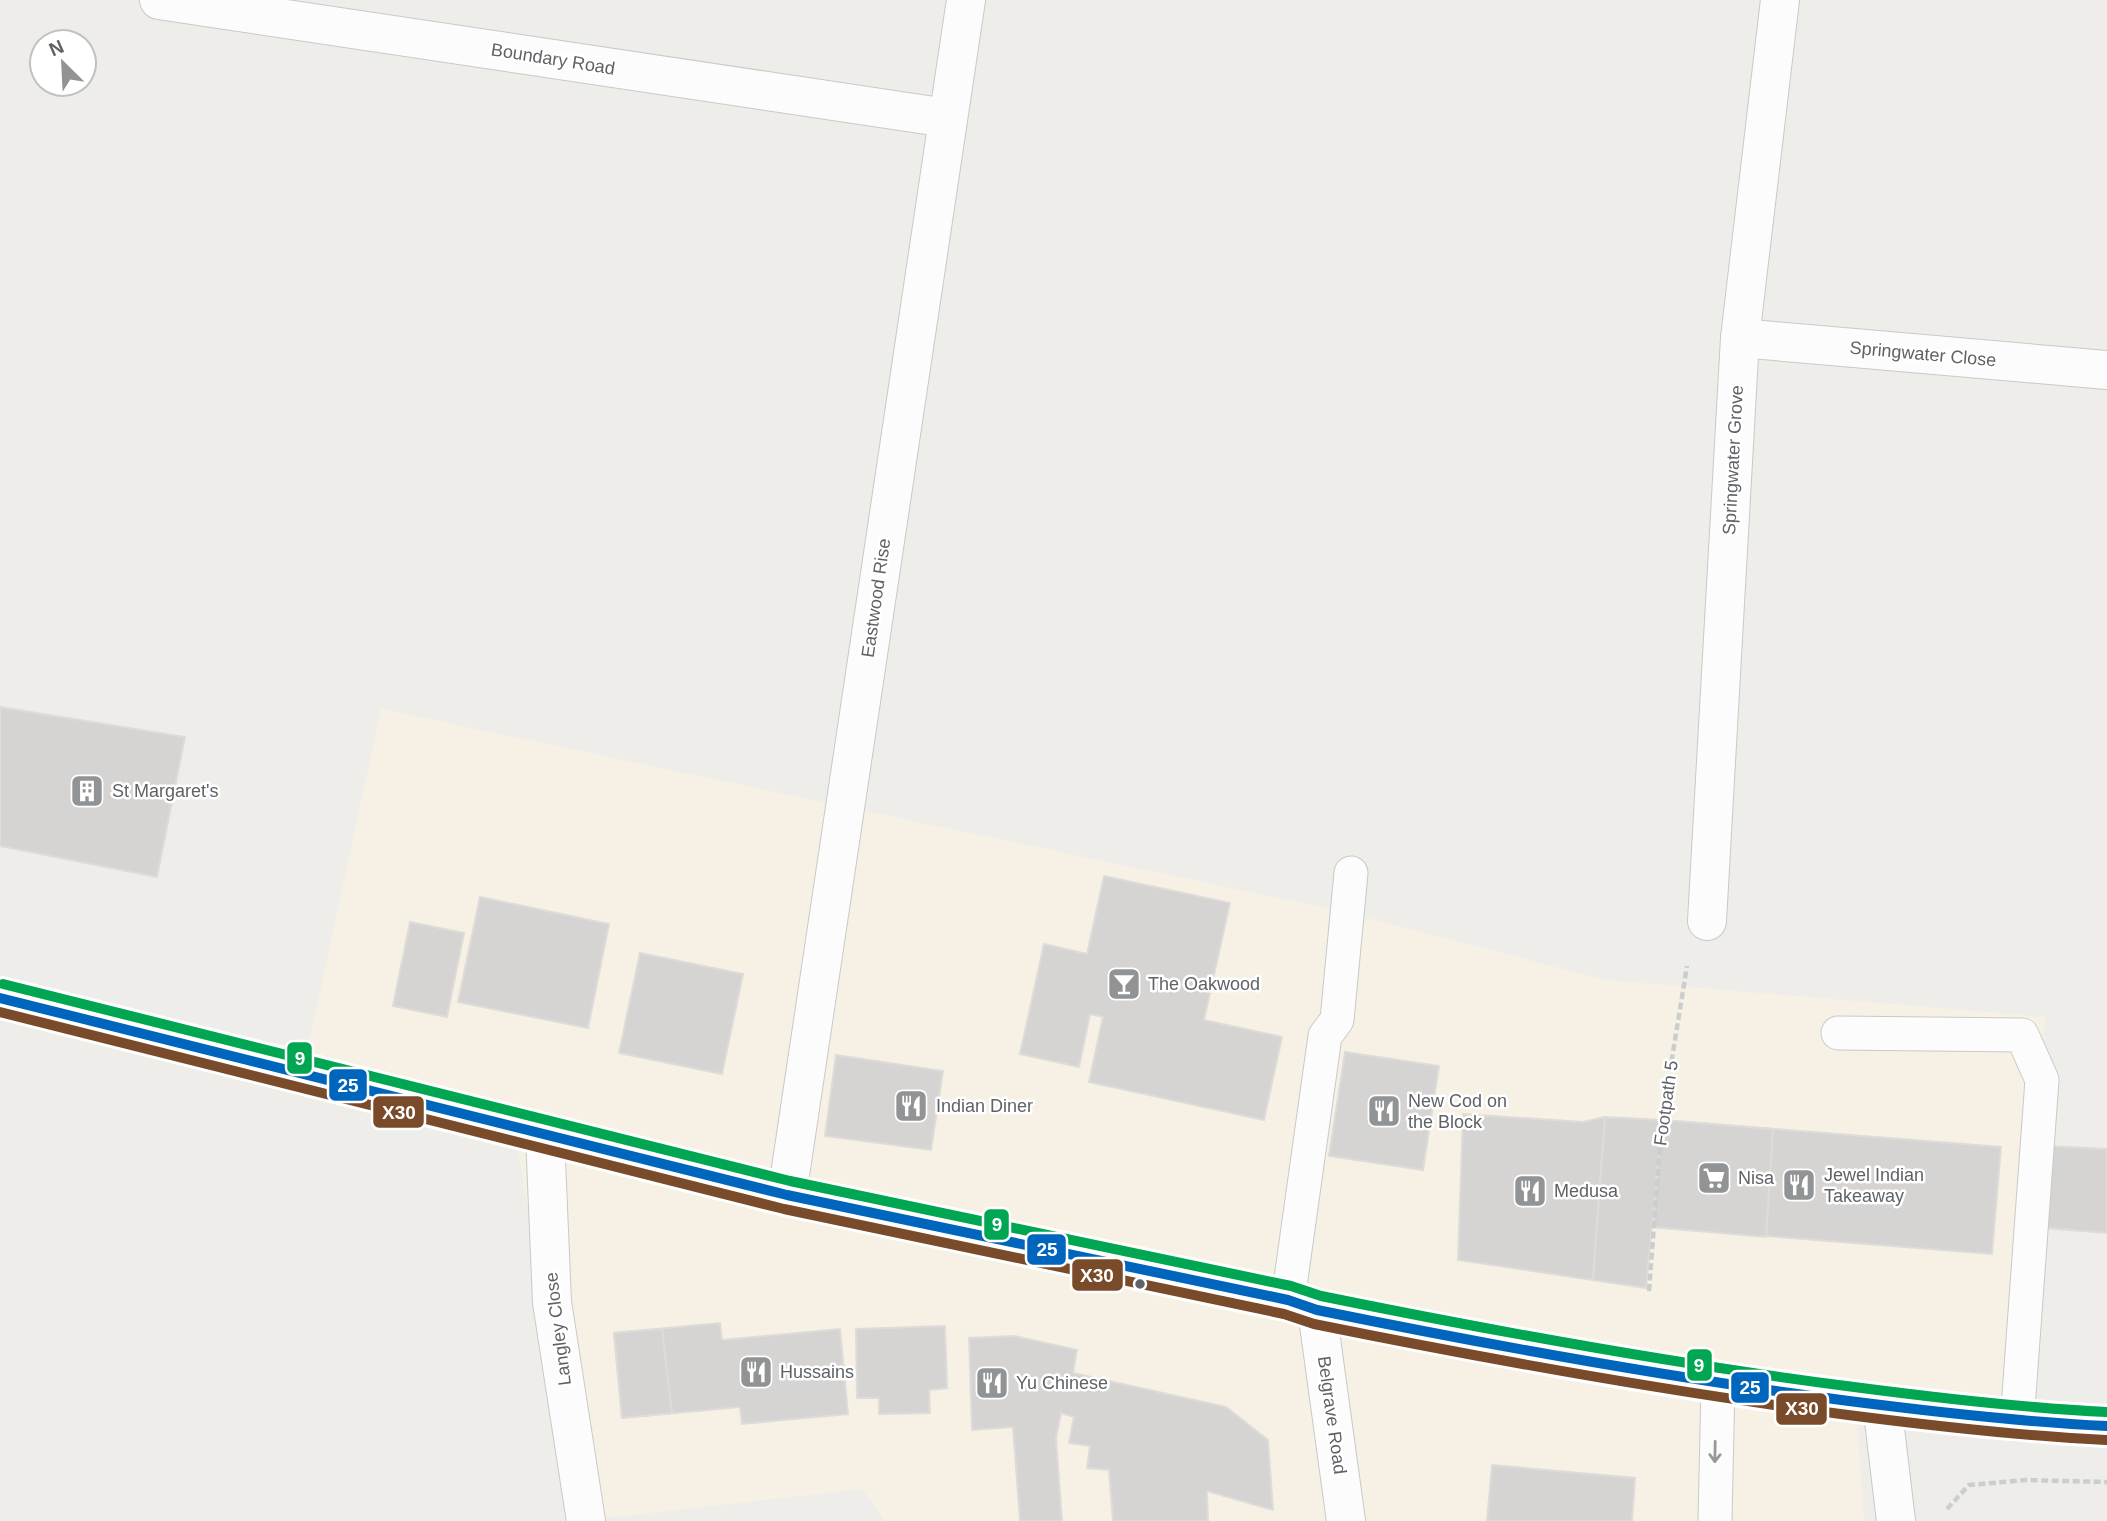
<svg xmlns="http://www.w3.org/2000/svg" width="2107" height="1521" font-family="Helvetica,sans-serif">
<rect width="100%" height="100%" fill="#eeedea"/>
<polygon fill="#f6f1e4" points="381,709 1345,912 1606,980 2045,1017 2012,1396 1855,1389 1864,1521 885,1521 862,1489 580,1521 511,1110 306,1057"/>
<g fill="#d5d4d3" stroke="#dedcd9" stroke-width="2">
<polygon points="0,707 185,737 157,877 0,846"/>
<polygon points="1104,876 1230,903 1204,1020 1282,1037 1264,1120 1089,1082 1103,1017 1090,1014 1079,1067 1020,1054 1044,944 1087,954"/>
<polygon points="480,897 609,924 588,1028 458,1002"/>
<polygon points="410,922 464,933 447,1017 393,1006"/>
<polygon points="640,953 743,974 722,1074 619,1053"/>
<polygon points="1345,1052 1439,1066 1423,1170 1329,1156"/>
<polygon points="836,1055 943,1071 931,1150 825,1136"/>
<polygon points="1463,1114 1583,1122 1605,1117 1593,1280 1458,1260"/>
<polygon points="1605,1117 1662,1120 1646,1288 1593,1280"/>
<polygon points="1662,1120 2001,1147 1992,1254 1653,1227"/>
<polygon points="1662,1120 1773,1129 1766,1237 1653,1227"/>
<polygon points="2051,1146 2107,1149 2107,1233 2046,1228"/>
<polygon points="720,1323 722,1340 840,1329 848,1414 742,1424 740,1407 622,1418 614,1333"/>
<polygon points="945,1326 947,1388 929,1390 930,1413 879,1414 879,1398 857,1398 856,1329"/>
<polygon points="662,1329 672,1413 622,1418 614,1333"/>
<polygon points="1015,1336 1077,1350 1073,1373 1226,1407 1268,1440 1273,1510 1207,1491 1208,1521 1113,1521 1109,1470 1087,1468 1090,1446 1069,1443 1074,1417 1061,1413 1056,1438 1062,1521 1020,1521 1013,1427 972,1430 969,1338"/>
<polygon points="1492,1465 1635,1478 1632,1521 1487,1521"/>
</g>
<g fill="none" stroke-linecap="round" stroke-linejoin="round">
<defs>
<g id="service">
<polyline points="1838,1033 2022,1035 2042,1080 2017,1422"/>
<polyline points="1288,1300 1325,1036 1337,1020 1351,873"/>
<polyline points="1715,1521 1718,1384"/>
</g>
<g id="minor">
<polyline points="159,0 947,118"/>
<polyline points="1740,338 2107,370"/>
<polyline points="1707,921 1740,338 1780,0"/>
<polyline points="545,1136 552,1302 586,1521"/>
<polyline points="787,1195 966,0"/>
<polyline points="1317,1310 1346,1521"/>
<polyline points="1882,1404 1896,1521"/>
</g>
<polyline id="primary" points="0,998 787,1195 1288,1300 1317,1310 1525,1352 1718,1384 2017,1422 2107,1426"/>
</defs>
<use href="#service" stroke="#c8c9c9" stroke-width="35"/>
<use href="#minor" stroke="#c8c9c9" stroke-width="40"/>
<use href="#primary" stroke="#d5ccb9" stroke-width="40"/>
<g stroke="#cacfcc" stroke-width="4.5" stroke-dasharray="7 3.5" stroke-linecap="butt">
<polyline points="1649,1291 1662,1120 1687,966"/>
<polyline points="1947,1509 1969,1485 2026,1480 2107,1482"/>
</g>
<use href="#service" stroke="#fcfcfc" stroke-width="33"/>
<use href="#minor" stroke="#fcfcfc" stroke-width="38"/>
<use href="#primary" stroke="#f3f0e9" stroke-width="38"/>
<defs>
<path id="bus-1" d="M0,998l787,197 501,105 29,10c177,36 353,68 532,91 86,11 171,21 258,25"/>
<path id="bus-2" d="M0,1012l784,197 500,105 30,10c178,36 354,68 534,91 86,11 171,21 258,25"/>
<path id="bus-3" d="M3,984l787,197 501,105 30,10c177,36 353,68 533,91 84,11 168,21 253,25"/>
</defs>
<use href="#bus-1" stroke="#fff" stroke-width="16"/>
<use href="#bus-2" stroke="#fff" stroke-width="16"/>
<use href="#bus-3" stroke="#fff" stroke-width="16"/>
<use href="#bus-1" stroke="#0065bd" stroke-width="10"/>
<use href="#bus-2" stroke="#7a4b2a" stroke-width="10"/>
<use href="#bus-3" stroke="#00a651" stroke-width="10"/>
</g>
<defs><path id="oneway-shaft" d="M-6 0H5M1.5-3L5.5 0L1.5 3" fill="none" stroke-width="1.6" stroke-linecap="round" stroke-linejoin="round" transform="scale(1.75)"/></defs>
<use stroke="#96999b" href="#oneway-shaft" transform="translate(1715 1452) rotate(91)"/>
<defs>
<symbol id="building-square" viewBox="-11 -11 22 22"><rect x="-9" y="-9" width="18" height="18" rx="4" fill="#919395" stroke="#fff"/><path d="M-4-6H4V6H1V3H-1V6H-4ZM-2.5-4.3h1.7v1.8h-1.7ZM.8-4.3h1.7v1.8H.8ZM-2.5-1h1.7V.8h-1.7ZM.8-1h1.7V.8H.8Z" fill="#fff"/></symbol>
<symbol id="bar-square" viewBox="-11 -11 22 22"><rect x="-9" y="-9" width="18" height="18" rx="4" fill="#919395" stroke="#fff"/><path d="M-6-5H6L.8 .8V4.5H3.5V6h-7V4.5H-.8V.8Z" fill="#fff"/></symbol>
<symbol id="restaurant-square" viewBox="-11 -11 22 22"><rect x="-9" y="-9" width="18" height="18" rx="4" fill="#919395" stroke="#fff"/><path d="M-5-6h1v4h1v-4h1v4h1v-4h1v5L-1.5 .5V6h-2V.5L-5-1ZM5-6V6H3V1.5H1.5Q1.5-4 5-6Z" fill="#fff"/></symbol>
<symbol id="supermarket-square" viewBox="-11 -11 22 22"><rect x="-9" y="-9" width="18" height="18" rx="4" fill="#919395" stroke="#fff"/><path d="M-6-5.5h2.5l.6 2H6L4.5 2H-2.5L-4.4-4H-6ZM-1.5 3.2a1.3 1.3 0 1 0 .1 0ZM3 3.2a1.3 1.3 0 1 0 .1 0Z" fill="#fff"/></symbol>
</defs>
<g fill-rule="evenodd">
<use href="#building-square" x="68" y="772" width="38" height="38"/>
<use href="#bar-square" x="1105" y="965" width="38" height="38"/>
<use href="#restaurant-square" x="892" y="1087" width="38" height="38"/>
<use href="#restaurant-square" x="1365" y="1092" width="38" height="38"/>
<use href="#supermarket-square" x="1695" y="1159" width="38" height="38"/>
<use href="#restaurant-square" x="1780" y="1166" width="38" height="38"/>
<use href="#restaurant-square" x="1511" y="1172" width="38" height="38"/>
<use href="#restaurant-square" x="737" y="1353" width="38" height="38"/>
<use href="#restaurant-square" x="973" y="1364" width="38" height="38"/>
</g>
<circle fill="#5f6367" stroke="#fff" stroke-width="2.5" cx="1140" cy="1284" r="6"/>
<g text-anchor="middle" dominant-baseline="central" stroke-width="5" stroke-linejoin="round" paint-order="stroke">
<g font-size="18" fill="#5f6367" stroke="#fff">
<text transform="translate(553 59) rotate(9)">Boundary Road</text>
<text transform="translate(1923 354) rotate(5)">Springwater Close</text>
<text transform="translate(1733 460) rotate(-87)">Springwater Grove</text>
<text transform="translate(876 598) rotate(-82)">Eastwood Rise</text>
<text transform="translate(1666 1103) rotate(-82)">Footpath 5</text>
<text transform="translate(558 1329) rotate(-97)">Langley Close</text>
<text transform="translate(1332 1415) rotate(82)">Belgrave Road</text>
</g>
<g font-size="18" fill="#5f6367" stroke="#fff" text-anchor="start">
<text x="112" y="791">St Margaret's</text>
<text x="1148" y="984">The Oakwood</text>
<text x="1408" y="1101">New Cod on<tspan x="1408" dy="21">the Block</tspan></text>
<text x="936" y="1106">Indian Diner</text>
<text x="1824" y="1175">Jewel Indian<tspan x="1824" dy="21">Takeaway</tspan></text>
<text x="1738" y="1178">Nisa</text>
<text x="1554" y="1191">Medusa</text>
<text x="780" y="1372">Hussains</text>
<text x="1016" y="1383">Yu Chinese</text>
</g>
</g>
<g stroke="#fff" stroke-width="2.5">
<rect x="286" y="1041" width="27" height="34" rx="7" fill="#00a651"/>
<rect x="328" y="1068" width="40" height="34" rx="7" fill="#0065bd"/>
<rect x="372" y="1095" width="53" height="34" rx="7" fill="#7a4b2a"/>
<rect x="983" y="1208" width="27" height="33" rx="7" fill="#00a651"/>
<rect x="1026" y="1233" width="41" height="33" rx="7" fill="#0065bd"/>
<rect x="1071" y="1258" width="53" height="34" rx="7" fill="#7a4b2a"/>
<rect x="1686" y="1348" width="27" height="34" rx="7" fill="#00a651"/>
<rect x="1730" y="1371" width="40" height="33" rx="7" fill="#0065bd"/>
<rect x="1775" y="1392" width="53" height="34" rx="7" fill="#7a4b2a"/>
</g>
<g font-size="19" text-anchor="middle" font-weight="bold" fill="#fff">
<text x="300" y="1065">9</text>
<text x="348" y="1092">25</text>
<text x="399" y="1119">X30</text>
<text x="997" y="1231">9</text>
<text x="1047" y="1256">25</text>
<text x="1097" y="1282">X30</text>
<text x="1699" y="1372">9</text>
<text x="1750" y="1394">25</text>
<text x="1802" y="1415">X30</text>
</g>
<g transform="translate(63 63) rotate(336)"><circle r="33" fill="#ffffff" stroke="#bfc1c2" stroke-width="2"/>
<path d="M0-5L12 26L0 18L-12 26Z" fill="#919395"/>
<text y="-10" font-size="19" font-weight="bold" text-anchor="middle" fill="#5f6367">N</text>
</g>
</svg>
